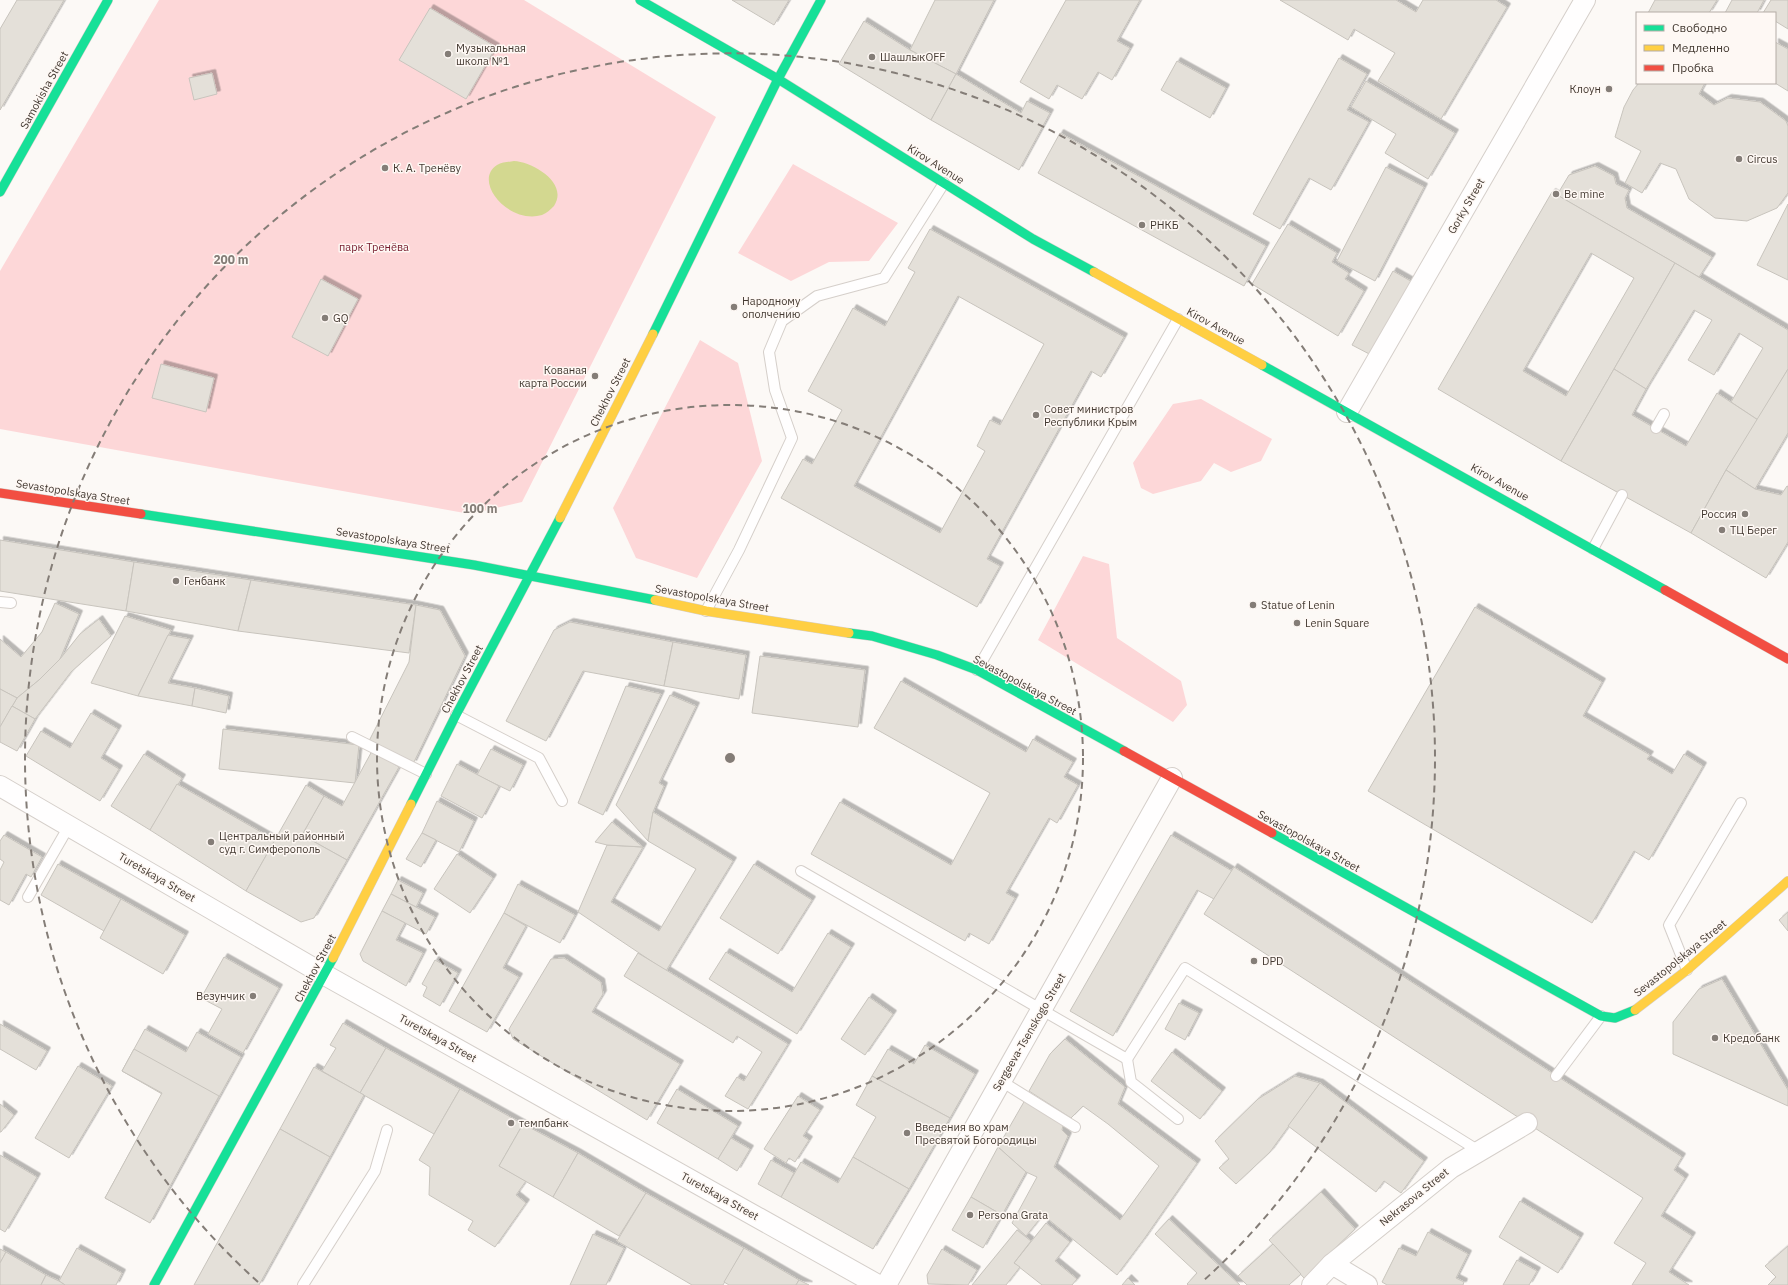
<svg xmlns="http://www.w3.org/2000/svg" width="1788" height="1285" font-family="'IBM Plex Sans',sans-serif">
<defs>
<filter id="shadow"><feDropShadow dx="3.5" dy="-3.5" stdDeviation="0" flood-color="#0004"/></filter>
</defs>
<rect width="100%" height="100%" fill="#fcf9f6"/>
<g fill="#fdd7d8">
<polygon points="159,0 524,0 716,117 522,502 470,514 0,429 0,271"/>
<polygon points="793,164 898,223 869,261 829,262 791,281 738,253"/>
<polygon points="700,340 738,363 762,461 697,578 636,558 613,508"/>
<polygon points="1201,399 1272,439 1261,461 1231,472 1214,463 1201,481 1153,494 1141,488 1133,463 1173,404"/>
<polygon points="1083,556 1109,564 1117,638 1181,681 1187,705 1173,722 1038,640"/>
</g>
<path fill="#d3d890" d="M514,161c19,1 55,22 40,45 -4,4 -7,7 -12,9 -33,10 -70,-34 -45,-50 5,-3 12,-3 17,-4z"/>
<g fill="#e4e0d9" stroke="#c8c4bd" fill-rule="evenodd" filter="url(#shadow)">
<polygon points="17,0 64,0 0,110 0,29"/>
<polygon points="732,0 789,0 774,25"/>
<polygon points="935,0 994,0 956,74 910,50"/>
<polygon points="1066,0 1140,0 1117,41 1130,48 1112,80 1098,72 1082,99 1057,85 1049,99 1020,82"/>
<polygon points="1280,0 1396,0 1416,12 1423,0 1496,0 1507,7 1441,119 1378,81 1395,53 1354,29 1348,40"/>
<polygon points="1655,0 1717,0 1709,13 1648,13"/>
<polygon points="1732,0 1764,0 1757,13 1725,13"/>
<polygon points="1771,0 1788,0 1788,29 1775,21 1775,13 1763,13"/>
<polygon points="430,8 496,47 466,99 399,60"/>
<polygon points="864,21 910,50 956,74 931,120 839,64"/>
<polygon points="1775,42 1788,49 1788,91 1775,83"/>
<polygon points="1339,58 1367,74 1347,110 1369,122 1331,190 1309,178 1280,229 1253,214"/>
<polygon points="1177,61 1226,88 1210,118 1161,90"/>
<polygon points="212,73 217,94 194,100 189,78"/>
<polygon points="956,74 1021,113 1027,101 1050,113 1019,170 931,120"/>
<polygon points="1366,81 1455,133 1428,179 1385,153 1396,134 1351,107"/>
<polygon points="1639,83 1705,83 1699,94 1714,105 1728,98 1760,102 1786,121 1788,126 1788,193 1777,208 1747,221 1715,218 1689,199 1676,169 1660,163 1642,193 1625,183 1641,151 1615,137 1624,107 1633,90"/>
<polygon points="1060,133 1266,246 1244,286 1038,173"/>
<polygon points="1595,166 1614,176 1616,184 1629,190 1625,198 1627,208 1712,257 1699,277 1557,195 1569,175"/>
<polygon points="1386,167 1424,187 1375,281 1337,261"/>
<path d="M1552,192l123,71 -114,198 -123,-72zM1591,253l43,25 -68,118 -43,-25z"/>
<polygon points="1788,204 1788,280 1757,265"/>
<polygon points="1288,224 1337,253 1332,262 1349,273 1345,279 1364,291 1338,336 1252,284"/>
<path d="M930,229l194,108 -23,40 -10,-6 -104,188 13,7 -23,41 -196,-109 22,-39 9,5 30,-54 -34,-19 45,-83 32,18 30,-54 -7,-4zM958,296l86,48 -44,81 -10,-5 -13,26 8,5 -45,82 -86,-47z"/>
<polygon points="1675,263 1788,330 1788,369 1758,420 1731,402 1763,348 1739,333 1714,375 1688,360 1712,320 1694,310 1646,389 1614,369"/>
<polygon points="1393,271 1416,284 1375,357 1352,345"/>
<polygon points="321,279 358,299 328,356 292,337"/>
<polygon points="161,364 214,378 206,412 152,398"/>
<polygon points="1614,369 1646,389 1632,415 1686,446 1717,393 1758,420 1726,470 1691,533 1561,461"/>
<polygon points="1788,369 1788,433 1755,489 1726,470"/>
<polygon points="1726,470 1755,489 1781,495 1787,486 1788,487 1788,542 1766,578 1691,533"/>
<polygon points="0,540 134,562 126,611 0,591"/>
<polygon points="134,562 251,580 238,631 126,611"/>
<polygon points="251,580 416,605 409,653 238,631"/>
<polygon points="55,603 79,614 60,659 39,680 17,698 0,689 0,639 21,657 42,632"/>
<polygon points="416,605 440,610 465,656 413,764 369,741 409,662"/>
<polygon points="1475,607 1602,682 1583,716 1650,755 1647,759 1672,774 1684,754 1703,766 1649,860 1634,851 1592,923 1368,791"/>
<polygon points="125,616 171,630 138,696 91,683"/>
<polygon points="99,619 111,636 71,672 35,719 12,706 17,698 39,680 60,659 80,634"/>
<polygon points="570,622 673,642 664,686 583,671 546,741 506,721 554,630"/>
<polygon points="168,635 190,639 168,683 195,688 192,706 138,696"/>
<polygon points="673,642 746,655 739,699 664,686"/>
<polygon points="760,656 865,670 858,727 752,713"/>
<polygon points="901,681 1026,752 1033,739 1073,762 1064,777 1078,785 1057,823 1049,818 1006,893 1015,898 989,944 969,933 965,941 811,854 840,802 951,865 990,793 874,728"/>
<polygon points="626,686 661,694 603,815 578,803"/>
<polygon points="195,688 229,696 226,713 192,706"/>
<polygon points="0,689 17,698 0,727"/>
<polygon points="670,695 696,706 659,783 664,786 653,812 648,841 616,805"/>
<polygon points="12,706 35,719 17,751 0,742 0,727"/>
<polygon points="91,713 118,729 101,758 119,769 100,801 26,756 41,731 70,748"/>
<polygon points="223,729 359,745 355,783 219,769"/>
<polygon points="491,749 523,765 510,791 477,775"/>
<polygon points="372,751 399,767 347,860 302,835 324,796 342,806"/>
<polygon points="144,754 182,778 150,830 111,806"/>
<polygon points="457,764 499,786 482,818 441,796"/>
<polygon points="177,784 275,840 246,891 150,830"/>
<polygon points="306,785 324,796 302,835 347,860 314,918 301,922 246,891"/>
<polygon points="437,801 474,821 459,852 422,833"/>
<polygon points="653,812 733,861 666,971 578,912 607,845 643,847 611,902 659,931 696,869 648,841"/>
<polygon points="612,822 643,847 607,845 595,842"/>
<polygon points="422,833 436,840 421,867 406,859"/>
<polygon points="4,835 42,857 31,877 26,874 9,905 0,900 0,870 4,862 0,859 0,841"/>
<polygon points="1171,835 1232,871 1214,899 1197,890 1113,1036 1070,1011"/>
<polygon points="457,854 493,878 470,913 434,889"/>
<polygon points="58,864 121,899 104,931 41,895"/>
<polygon points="754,864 812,900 778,954 720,918"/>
<polygon points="1234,867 1682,1157 1674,1170 1685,1178 1661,1216 1692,1236 1669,1272 1689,1285 1632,1285 1646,1263 1614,1243 1643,1198 1204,914"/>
<polygon points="398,880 423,893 416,907 391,894"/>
<polygon points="518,884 575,915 560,943 504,913"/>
<polygon points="391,894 435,917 426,934 382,911"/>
<polygon points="121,899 185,935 163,974 100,938"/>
<polygon points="382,911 405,923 396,940 423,953 406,986 363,961 360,954"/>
<polygon points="1788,912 1788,931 1779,920"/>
<polygon points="504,913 526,926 503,968 519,977 487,1032 449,1011"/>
<polygon points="828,933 851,947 797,1034 709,979 726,952 792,992"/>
<polygon points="638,953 788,1044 748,1109 725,1096 737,1077 744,1081 762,1052 737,1036 733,1043 624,976"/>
<polygon points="224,957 279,988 243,1053 208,1034 222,1009 201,998"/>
<polygon points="564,958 601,982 603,994 592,1012 680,1064 647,1120 513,1039 509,1029 551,959"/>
<polygon points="435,960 458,973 440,1006 423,996 427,987 422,984"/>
<polygon points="1722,979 1788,1090 1788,1106 1673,1054 1673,1022 1699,989"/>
<polygon points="869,997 893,1014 865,1055 841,1039"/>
<polygon points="1179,1003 1199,1013 1185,1040 1165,1029"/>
<polygon points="343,1023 386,1048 360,1093 322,1071 336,1048 330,1045"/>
<polygon points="0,1024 47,1051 36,1070 0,1049"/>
<polygon points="145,1029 186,1052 197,1032 241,1057 150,1222 105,1198 162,1094 122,1071"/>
<polygon points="1065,1039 1125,1087 1118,1104 1197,1163 1144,1239 1117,1275 1043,1215 1026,1236 1012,1223 1037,1177 1026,1172 998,1147 1025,1100 1063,1125 1062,1130 1068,1136 1054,1167 1120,1220 1159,1166 1108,1124 1083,1106 1071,1118 1029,1091 1050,1054"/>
<polygon points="925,1045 975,1074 950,1118 872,1076 888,1049 914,1064"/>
<polygon points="386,1048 460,1089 434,1134 360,1093"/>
<polygon points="134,1049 219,1096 150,1223 105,1198 162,1093 122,1071"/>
<polygon points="1172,1052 1222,1091 1200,1119 1151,1081"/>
<polygon points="78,1066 112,1086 69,1158 35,1138"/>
<polygon points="314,1067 364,1095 330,1157 280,1129"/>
<polygon points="872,1076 950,1118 909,1189 853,1157 876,1117 856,1105"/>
<polygon points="1295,1076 1320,1083 1270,1152 1236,1184 1219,1168 1229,1159 1215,1141 1258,1099"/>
<polygon points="1320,1083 1424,1161 1401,1193 1384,1181 1376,1192 1288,1126"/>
<polygon points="460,1089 523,1124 499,1166 526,1181 516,1195 526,1203 495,1247 468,1230 473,1221 429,1195 430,1167 419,1160"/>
<polygon points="677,1089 738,1126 718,1159 657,1123"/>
<polygon points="798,1096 820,1110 803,1136 809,1140 795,1162 789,1158 786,1163 764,1149"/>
<polygon points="0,1104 14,1115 1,1132 0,1132"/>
<polygon points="523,1124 578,1153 553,1197 499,1166"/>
<polygon points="280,1129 330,1157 259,1285 194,1285"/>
<polygon points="731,1138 750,1149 737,1171 718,1159"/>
<polygon points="998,1147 1026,1172 1002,1215 971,1197"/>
<polygon points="578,1153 646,1193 619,1236 553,1197"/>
<polygon points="0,1155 37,1177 5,1232 0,1229"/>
<polygon points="853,1157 909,1189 873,1249 781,1197 801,1162 838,1183"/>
<polygon points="771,1160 794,1173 781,1197 758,1184"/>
<polygon points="1321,1192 1355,1229 1304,1278 1269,1240"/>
<polygon points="646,1193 744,1248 723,1285 692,1285 617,1241"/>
<polygon points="971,1197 1002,1215 983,1248 952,1230"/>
<polygon points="1520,1201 1580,1237 1558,1273 1499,1237"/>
<polygon points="1169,1219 1240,1285 1188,1285 1187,1284 1197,1273 1155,1234"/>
<polygon points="1046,1223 1070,1242 1055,1261 1077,1279 1072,1285 1042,1285 1014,1263"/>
<polygon points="1017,1230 1031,1241 1014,1263 1020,1267 1006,1285 972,1285"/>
<polygon points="1428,1232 1468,1254 1456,1278 1464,1282 1463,1285 1387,1285 1382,1282 1399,1248 1416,1256"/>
<polygon points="593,1234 624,1248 606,1285 570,1285"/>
<polygon points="1273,1244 1301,1274 1289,1285 1247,1285 1238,1276"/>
<polygon points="1788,1246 1788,1285 1768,1285 1776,1277 1765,1266"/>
<polygon points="77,1248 122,1273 116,1285 65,1285 59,1281"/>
<polygon points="744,1248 799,1280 796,1285 729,1285 724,1282"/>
<polygon points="0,1249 6,1252 0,1263"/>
<polygon points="942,1249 977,1270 968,1285 928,1284 927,1275"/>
<polygon points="6,1252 46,1275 41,1285 0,1285 0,1263"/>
<polygon points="1517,1260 1537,1271 1529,1285 1503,1285"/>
<polygon points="46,1275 59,1281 65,1285 41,1285"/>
<polygon points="1128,1278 1135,1285 1122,1285"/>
<polygon points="799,1280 809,1285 796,1285"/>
</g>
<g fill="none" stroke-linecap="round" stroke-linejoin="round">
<defs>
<g id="lane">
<polyline points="1656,428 1664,414"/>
<polyline points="1593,549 1622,495"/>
<polyline points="0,602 11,603"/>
<polyline points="706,611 739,550 792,438 775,390 769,352 782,321 817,296 884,278 944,183"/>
<polyline points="977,670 1178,319"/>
<polyline points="456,715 539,758 562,801"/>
<polyline points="352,737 426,774"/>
<polyline points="801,871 1127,1059 1185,968 1479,1151"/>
<polyline points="28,897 69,826"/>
<polyline points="1687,970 1669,925 1741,803"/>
<polyline points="1127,1059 1131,1082 1178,1119"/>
<polyline points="1556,1076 1601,1016"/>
<polyline points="1001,1081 1075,1127"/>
<polyline points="303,1285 375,1171 387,1130"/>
</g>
<g id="street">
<polyline points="1347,412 1585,0"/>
<polyline points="0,786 325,975 878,1285"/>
<polyline points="1332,1264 1367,1285"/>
<polyline points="886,1285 1172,778"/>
<polyline points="1312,1285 1332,1264 1451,1168 1527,1123"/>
</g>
<g id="fast">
<polyline points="640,0 778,79 1033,239 1094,272"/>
<polyline points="0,192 108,0"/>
<polyline points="653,334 778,79 821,0"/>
<polyline points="1262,365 1665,590"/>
<polyline points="141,514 474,565 655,600"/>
<polyline points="849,633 872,636 937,655 977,670 1124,751"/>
<polyline points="411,804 456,715 560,518"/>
<polyline points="1272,833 1601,1016 1615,1018 1635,1010"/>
<polyline points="154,1285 333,958"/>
</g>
<g id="slow">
<polyline points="1094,272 1262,365"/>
<polyline points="560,518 653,334"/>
<polyline points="655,600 706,611 849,633"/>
<polyline points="333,958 411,804"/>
<polyline points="1635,1010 1687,970 1788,881"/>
</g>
<g id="jam">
<polyline points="0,493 141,514"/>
<polyline points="1665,590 1788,659"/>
<polyline points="1124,751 1272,833"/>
</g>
</defs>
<use href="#lane" stroke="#d5cfca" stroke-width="12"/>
<use href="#street" stroke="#d5cfca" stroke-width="22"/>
<use href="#fast" stroke="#d5cfca" stroke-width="10"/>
<use href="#slow" stroke="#d5cfca" stroke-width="10"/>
<use href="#jam" stroke="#d5cfca" stroke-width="10"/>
<use href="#lane" stroke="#fffefe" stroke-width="10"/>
<use href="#street" stroke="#fffefe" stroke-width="20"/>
<use href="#fast" stroke="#16e098" stroke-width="9"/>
<use href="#slow" stroke="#ffcf43" stroke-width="9"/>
<use href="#jam" stroke="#f24e42" stroke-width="9"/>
</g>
<g fill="none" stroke="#847d77" stroke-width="2" stroke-dasharray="7 5">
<circle cx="730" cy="758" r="353"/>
<path d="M258 1282A705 705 0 1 1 1202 1282"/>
</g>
<g fill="#847d77" stroke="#fef8f4" stroke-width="1.5">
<circle cx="448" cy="54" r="4"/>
<circle cx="872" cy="57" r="4"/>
<circle cx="1609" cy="89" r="4"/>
<circle cx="1739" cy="159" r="4"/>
<circle cx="385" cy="168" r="4"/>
<circle cx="1556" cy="194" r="4"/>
<circle cx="1142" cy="225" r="4"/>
<circle cx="734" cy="307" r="4"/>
<circle cx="325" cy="318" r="4"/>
<circle cx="595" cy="376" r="4"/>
<circle cx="1036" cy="415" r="4"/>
<circle cx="1745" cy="514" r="4"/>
<circle cx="1722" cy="530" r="4"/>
<circle cx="176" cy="581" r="4"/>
<circle cx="1253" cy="605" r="4"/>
<circle cx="1297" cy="623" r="4"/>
<circle cx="211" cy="842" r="4"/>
<circle cx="1254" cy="961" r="4"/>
<circle cx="253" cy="996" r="4"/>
<circle cx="1715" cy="1038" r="4"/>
<circle cx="511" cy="1123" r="4"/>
<circle cx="907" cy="1133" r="4"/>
<circle cx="970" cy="1215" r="4"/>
</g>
<g text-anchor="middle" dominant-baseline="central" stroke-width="3" stroke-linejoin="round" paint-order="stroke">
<g font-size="11" fill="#443a32" stroke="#fef8f4" text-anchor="start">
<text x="456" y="48">Музыкальная<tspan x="456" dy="13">школа №1</tspan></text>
<text x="880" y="57">ШашлыкOFF</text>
<text x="1601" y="89" text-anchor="end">Клоун</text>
<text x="1747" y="159">Circus</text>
<text x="393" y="168">К. А. Тренёву</text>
<text x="1564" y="194">Be mine</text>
<text x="1150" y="225">РНКБ</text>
<text x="742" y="301">Народному<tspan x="742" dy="13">ополчению</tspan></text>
<text x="333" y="318">GQ</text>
<text x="587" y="370" text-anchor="end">Кованая<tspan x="587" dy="13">карта России</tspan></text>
<text x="1044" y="409">Совет министров<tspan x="1044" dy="13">Республики Крым</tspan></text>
<text x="1737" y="514" text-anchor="end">Россия</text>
<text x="1730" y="530">ТЦ Берег</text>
<text x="184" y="581">Генбанк</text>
<text x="1261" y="605">Statue of Lenin</text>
<text x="1305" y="623">Lenin Square</text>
<text x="219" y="836">Центральный районный<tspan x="219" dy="13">суд г. Симферополь</tspan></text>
<text x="1262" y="961">DPD</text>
<text x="245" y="996" text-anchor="end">Везунчик</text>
<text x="1723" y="1038">Кредобанк</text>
<text x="519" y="1123">темпбанк</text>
<text x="915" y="1127">Введения во храм<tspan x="915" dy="13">Пресвятой Богородицы</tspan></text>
<text x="978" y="1215">Persona Grata</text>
</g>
<g font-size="11" fill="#443a32" stroke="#fef8f4">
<text transform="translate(44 90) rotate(-61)">Samokisha Street</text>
<text transform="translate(936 164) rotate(32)">Kirov Avenue</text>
<text transform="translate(1466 206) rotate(-60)">Gorky Street</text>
<text transform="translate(1216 326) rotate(29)">Kirov Avenue</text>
<text transform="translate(610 392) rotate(-63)">Chekhov Street</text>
<text transform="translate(1500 482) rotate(29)">Kirov Avenue</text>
<text transform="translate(73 492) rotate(9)">Sevastopolskaya Street</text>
<text transform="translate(393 540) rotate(9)">Sevastopolskaya Street</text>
<text transform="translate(712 598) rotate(10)">Sevastopolskaya Street</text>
<text transform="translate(462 679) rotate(-62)">Chekhov Street</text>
<text transform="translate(1025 685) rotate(28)">Sevastopolskaya Street</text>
<text transform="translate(1309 841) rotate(29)">Sevastopolskaya Street</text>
<text transform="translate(157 877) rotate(30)">Turetskaya Street</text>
<text transform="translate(1680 958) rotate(-39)">Sevastopolskaya Street</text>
<text transform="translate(315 968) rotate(-62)">Chekhov Street</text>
<text transform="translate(1029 1032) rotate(-60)">Sergeeva-Tsenskogo Street</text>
<text transform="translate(438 1038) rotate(29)">Turetskaya Street</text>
<text transform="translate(720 1196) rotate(29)">Turetskaya Street</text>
<text transform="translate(1414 1197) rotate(-39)">Nekrasova Street</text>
</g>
<g font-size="11" fill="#751a2c" stroke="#fef8f4">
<text x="374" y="247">парк Тренёва</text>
</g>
</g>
<circle cx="730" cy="758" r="6" fill="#847d77" stroke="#fef8f4" stroke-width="2"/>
<g font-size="12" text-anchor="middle" font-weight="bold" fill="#847d77" stroke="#fef8f4" stroke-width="3" stroke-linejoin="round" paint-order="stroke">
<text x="231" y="264">200 m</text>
<text x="480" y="513">100 m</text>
</g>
<rect x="1636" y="12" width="140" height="72" fill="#fef8f4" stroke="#b4aca6"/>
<rect x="1644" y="25" width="20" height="6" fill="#16e098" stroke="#b4aca6"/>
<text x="1672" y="32" font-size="12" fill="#443a32">Свободно</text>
<rect x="1644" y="45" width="20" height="6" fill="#ffcf43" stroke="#b4aca6"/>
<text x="1672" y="52" font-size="12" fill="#443a32">Медленно</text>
<rect x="1644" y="65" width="20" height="6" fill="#f24e42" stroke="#b4aca6"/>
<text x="1672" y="72" font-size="12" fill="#443a32">Пробка</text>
</svg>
